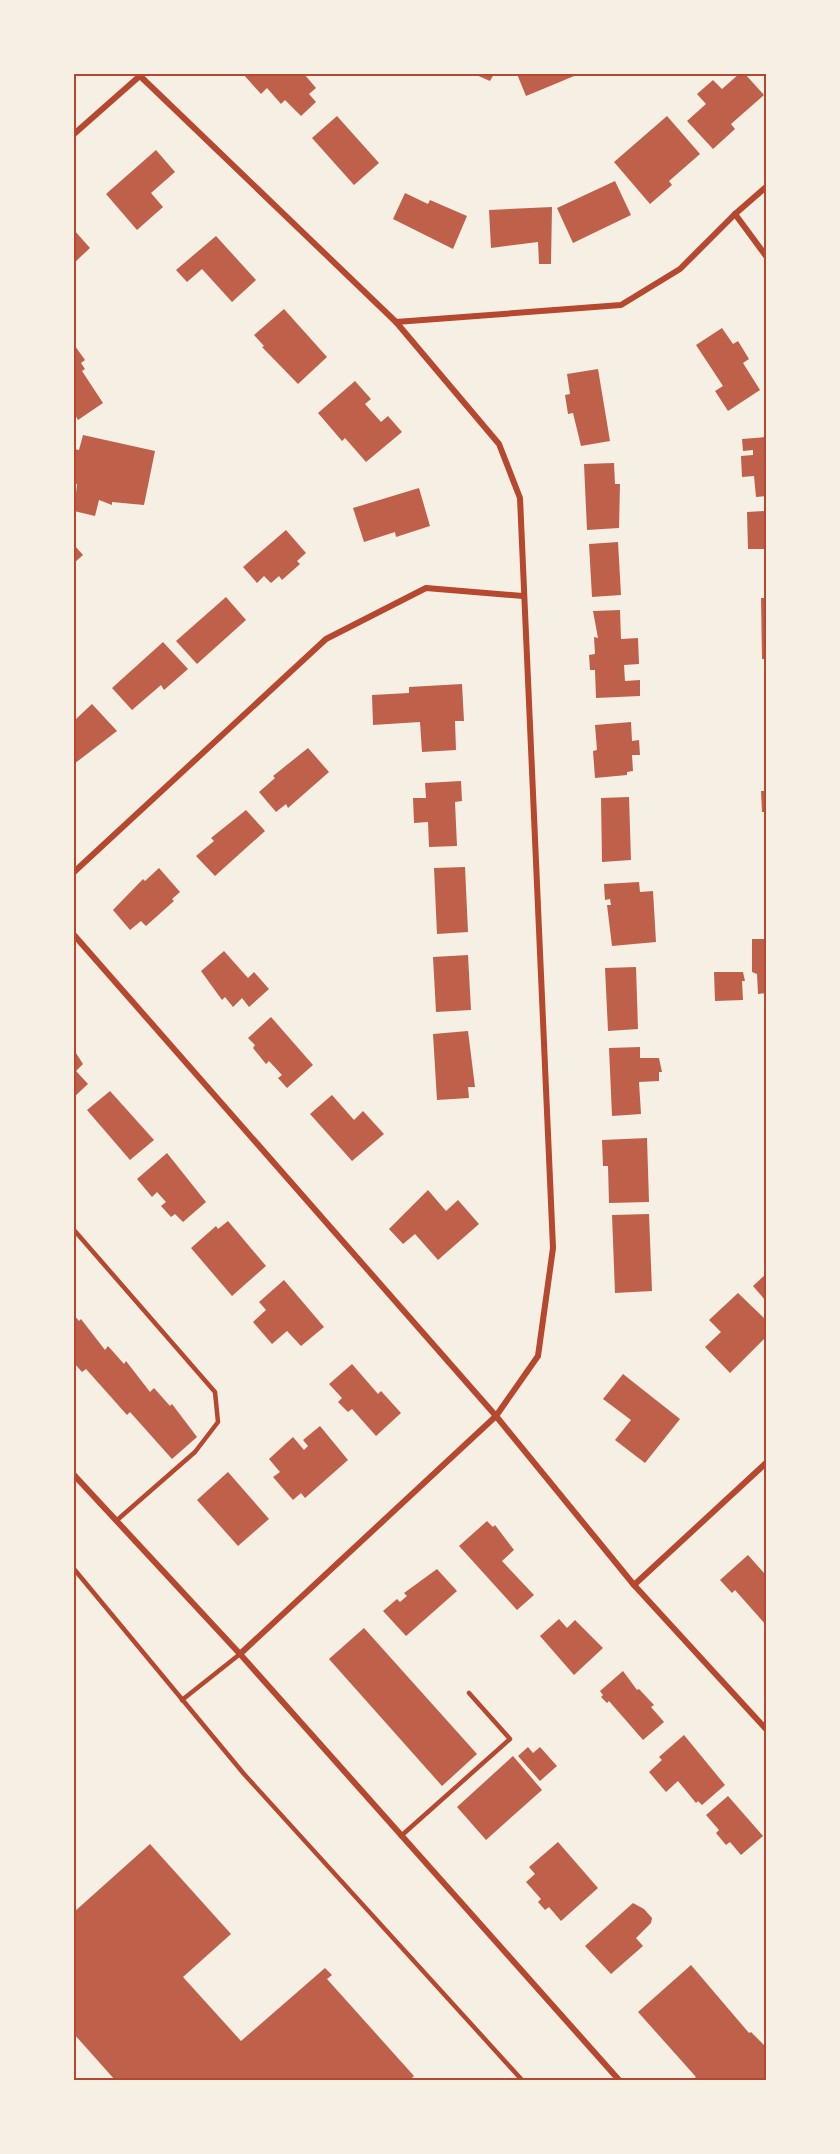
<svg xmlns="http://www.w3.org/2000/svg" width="840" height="2154" font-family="Merriweather,serif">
<rect width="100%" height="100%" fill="#f6efe4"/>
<g fill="#bf614a">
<polygon points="243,74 307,74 305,75 316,88 309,94 316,102 301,116 285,100 281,104 267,88 261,94"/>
<polygon points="474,74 494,74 490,81"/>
<polygon points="517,74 579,74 526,96"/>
<polygon points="739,74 745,74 764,95 731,124 735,129 713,149 687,121 706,104 697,94 713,80 722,89"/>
<polygon points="337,116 379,163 354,185 312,138"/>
<polygon points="667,116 700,154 669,181 672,185 650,204 614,162"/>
<polygon points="156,150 175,172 151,193 163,207 137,230 106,194"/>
<polygon points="615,181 631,215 573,243 557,208"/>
<polygon points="405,193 428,204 430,200 467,216 453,249 393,219"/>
<polygon points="552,207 551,264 539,264 538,242 491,248 489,210"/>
<polygon points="74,230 90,248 74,263"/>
<polygon points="216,236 256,280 232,302 202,269 187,282 176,270"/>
<polygon points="284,309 327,357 298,384 262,347 264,346 254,335"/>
<polygon points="722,328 733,344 738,341 749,359 743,363 760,390 728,411 715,391 723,386 696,345"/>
<polygon points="75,346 85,360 81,363 85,369 82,371 103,403 78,420 74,413"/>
<polygon points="598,369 610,441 581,446 573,413 568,414 565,395 570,394 567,374"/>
<polygon points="355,381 371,399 365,404 381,422 388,416 402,432 366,462 345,438 342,441 318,413"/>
<polygon points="83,435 155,451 144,505 112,502 112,505 99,500 95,516 74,511 77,484 74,483 74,449 79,450"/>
<polygon points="766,437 766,496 756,497 754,476 742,477 741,456 753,455 753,450 743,451 742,439"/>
<polygon points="614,463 615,484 620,484 619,528 587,530 584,464"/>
<polygon points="419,488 430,526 396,537 395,532 364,542 353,508"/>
<polygon points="766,511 766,549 748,549 747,512"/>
<polygon points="286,530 306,553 297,561 300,564 282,580 279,576 271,583 264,576 257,583 243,567"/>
<polygon points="618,542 621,595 592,597 589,544"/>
<polygon points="74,545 83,555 74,563"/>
<polygon points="226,597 246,620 197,664 176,641"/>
<polygon points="761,598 766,598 766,659 762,659"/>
<polygon points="620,610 621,639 638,638 639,664 624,665 625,681 640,680 640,696 596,698 595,670 590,670 589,655 595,654 594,637 598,638 593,611"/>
<polygon points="163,642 188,669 164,690 161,685 132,710 112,688"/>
<polygon points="462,684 464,721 455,721 456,750 422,752 420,722 373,725 372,695 409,693 409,687"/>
<polygon points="92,704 117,731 74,764 74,716 76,719"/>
<polygon points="631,722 632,741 639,740 640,755 632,755 633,771 627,772 627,775 595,778 593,751 597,750 595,725"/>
<polygon points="308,748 329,772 288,808 286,804 276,812 259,792 275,778 273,776"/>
<polygon points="461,781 462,801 455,802 457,846 429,847 428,822 414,823 413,798 426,798 425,783"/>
<polygon points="761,791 766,791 766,812 762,812"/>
<polygon points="629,797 631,860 602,862 601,798"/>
<polygon points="246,810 265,831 215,876 196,856 214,841 211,838"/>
<polygon points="465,867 468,932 437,934 434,868"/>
<polygon points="159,868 180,892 172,899 174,901 146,926 141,921 130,930 113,910 143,879 145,881"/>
<polygon points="639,882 640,892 653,891 656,942 612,946 607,905 611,905 610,899 605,900 604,884"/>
<polygon points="752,939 766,939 766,993 758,994 757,974 752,972"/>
<polygon points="224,951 248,978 254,972 269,989 249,1007 242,998 233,1007 225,997 222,1000 201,971"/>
<polygon points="468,955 471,1010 436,1012 433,957"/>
<polygon points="636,967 638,1029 608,1031 605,968"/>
<polygon points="714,972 743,972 745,981 742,981 743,1000 715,1001"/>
<polygon points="271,1017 313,1065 287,1088 278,1078 282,1075 269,1061 266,1064 253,1048 255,1045 248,1038"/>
<polygon points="468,1031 475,1087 468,1087 469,1098 437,1100 433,1034"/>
<polygon points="640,1047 640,1058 659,1058 662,1072 659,1072 659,1081 639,1082 641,1114 612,1116 609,1048"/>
<polygon points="74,1050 83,1064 76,1071 88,1084 74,1097"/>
<polygon points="110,1091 154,1140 130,1160 87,1110"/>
<polygon points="332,1095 354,1120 363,1111 384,1134 352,1161 310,1114"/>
<polygon points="647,1138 649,1202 609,1203 608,1166 603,1166 602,1140"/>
<polygon points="167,1153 206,1202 183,1222 175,1214 171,1217 161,1206 166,1202 157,1192 152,1197 137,1179"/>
<polygon points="428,1190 446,1211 458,1200 479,1224 438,1260 415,1234 403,1244 389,1229"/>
<polygon points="649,1214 652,1291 615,1293 612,1215"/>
<polygon points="228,1221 266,1266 232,1296 191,1248 216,1226 218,1229"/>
<polygon points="766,1274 766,1301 753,1286"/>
<polygon points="284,1280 324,1327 301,1346 287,1331 272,1344 253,1322 266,1310 259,1302"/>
<polygon points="738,1293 766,1320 766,1337 730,1373 705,1347 721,1332 709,1320"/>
<polygon points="74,1315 79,1321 81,1319 105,1350 108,1346 124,1364 126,1361 150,1392 154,1388 170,1406 172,1404 197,1437 172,1459 130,1412 127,1415 86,1369 82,1372 74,1363"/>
<polygon points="352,1364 378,1394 381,1391 401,1413 376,1436 352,1409 348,1412 338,1402 342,1398 329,1384"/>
<polygon points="623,1374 680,1419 645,1463 615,1440 631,1420 603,1399"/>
<polygon points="320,1426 348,1460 305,1498 301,1493 293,1500 273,1477 280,1472 269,1459 293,1437 304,1450 308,1446 303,1440"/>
<polygon points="228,1472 269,1519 238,1546 197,1500"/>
<polygon points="487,1521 493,1527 495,1525 514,1550 502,1561 534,1595 517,1610 459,1546"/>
<polygon points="748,1555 764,1573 766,1571 766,1625 735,1590 732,1593 720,1580"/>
<polygon points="437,1569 457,1591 406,1636 383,1611 397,1599 400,1602 407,1596 404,1593"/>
<polygon points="559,1619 567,1628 575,1620 603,1648 574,1675 540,1636"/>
<polygon points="364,1628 477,1754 442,1786 329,1659"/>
<polygon points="623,1671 637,1690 639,1689 654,1705 651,1707 664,1722 643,1740 609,1701 607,1703 601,1697 603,1695 600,1691"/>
<polygon points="684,1735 725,1785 702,1805 698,1801 696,1803 678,1781 666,1792 649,1772 662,1760 659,1757"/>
<polygon points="528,1747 533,1753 540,1747 557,1766 540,1781 518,1756"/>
<polygon points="513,1756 542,1790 486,1840 457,1807"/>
<polygon points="728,1796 763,1836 741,1855 730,1842 726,1845 716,1833 719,1830 706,1815"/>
<polygon points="558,1842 598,1888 561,1921 549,1907 545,1910 538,1902 541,1899 526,1882 535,1874 529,1867"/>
<polygon points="150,1844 231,1934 183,1977 241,2041 325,1968 332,1975 327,1979 414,2076 410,2080 115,2080 74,2034 74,1912"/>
<polygon points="633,1903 644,1909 652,1918 651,1923 636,1938 643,1946 611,1974 585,1946"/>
<polygon points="691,1965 749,2033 751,2032 765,2046 766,2080 692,2080 696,2077 638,2012"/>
</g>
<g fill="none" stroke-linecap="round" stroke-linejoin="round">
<g stroke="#b5482f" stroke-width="4.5">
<polyline points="74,1230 215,1392 218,1422 195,1452 116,1521"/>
<polyline points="74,1569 244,1774 522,2080"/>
<polyline points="182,1700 240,1654"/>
<polyline points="401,1836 510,1739 469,1693"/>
</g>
<g stroke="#b5482f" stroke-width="6">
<polyline points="138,74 396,322 499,444 520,498 553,1248 538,1356 496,1416 240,1654"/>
<polyline points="74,134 142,74"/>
<polyline points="735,214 766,256"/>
<polyline points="396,322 621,305 680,269 735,214 766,187"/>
<polyline points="74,872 326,639 426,588 523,596"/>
<polyline points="74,935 496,1416 634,1585 766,1729"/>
<polyline points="74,1475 240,1654 619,2080"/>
<polyline points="634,1585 766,1463"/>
</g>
</g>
<rect width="840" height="2154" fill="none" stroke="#f6efe4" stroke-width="150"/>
<rect x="75" y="75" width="690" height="2004" fill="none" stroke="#b5482f" stroke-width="2"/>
</svg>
